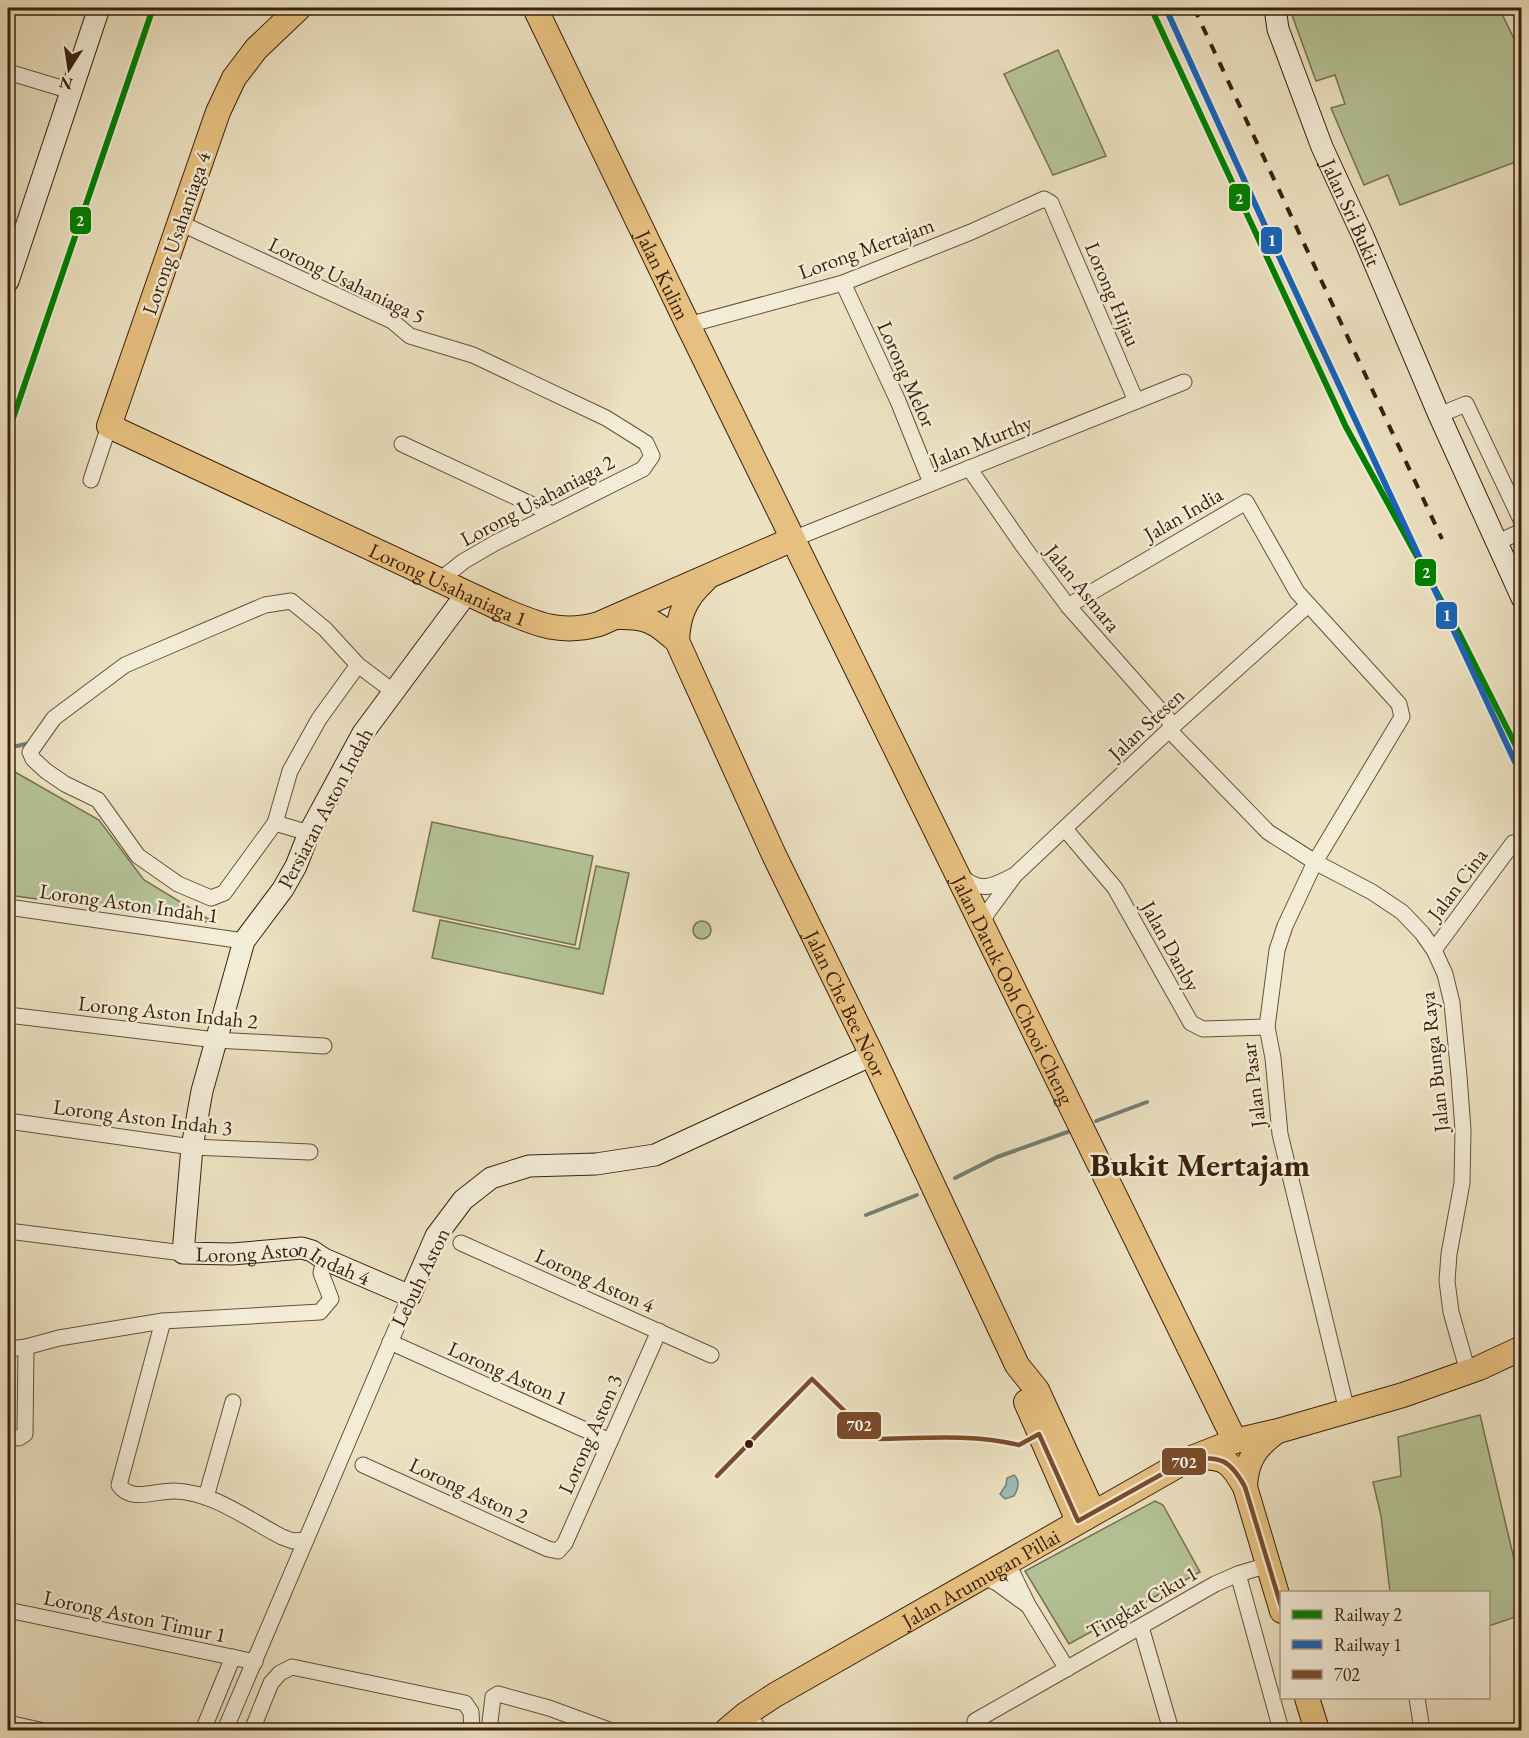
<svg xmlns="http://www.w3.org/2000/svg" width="1529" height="1738" font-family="'EB Garamond',serif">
<rect width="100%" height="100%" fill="#ece1c1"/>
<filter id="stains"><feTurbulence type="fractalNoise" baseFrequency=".00333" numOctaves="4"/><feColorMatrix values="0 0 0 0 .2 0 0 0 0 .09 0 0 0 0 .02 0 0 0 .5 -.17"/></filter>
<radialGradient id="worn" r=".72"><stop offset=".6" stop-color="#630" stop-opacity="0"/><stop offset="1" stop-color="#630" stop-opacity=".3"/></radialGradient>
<g fill="#b4c396" stroke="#787251" stroke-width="1.5">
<polygon points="1297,8 1499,8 1521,53 1521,160 1400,205 1388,175 1364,185 1331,108 1345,104 1335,75 1316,81 1292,15"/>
<polygon points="1058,50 1106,156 1053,175 1004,74"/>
<polygon points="8,768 99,820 144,880 215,923 8,895"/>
<polygon points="432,822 593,856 575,945 413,911"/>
<polygon points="596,866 629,873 603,994 432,958 440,920 579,949"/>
<circle cx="702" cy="930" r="9"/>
<polygon points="1480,1415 1522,1593 1521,1615 1489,1626 1488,1592 1390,1592 1381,1516 1373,1482 1401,1476 1398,1437"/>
<polygon points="1155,1501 1163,1505 1200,1572 1069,1644 1025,1571"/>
</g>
<path fill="#9abcb8" stroke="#747e73" stroke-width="1.5" d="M1014,1475c7,6 4,14 0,21l-9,3 -5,-5 6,-9 1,-7z"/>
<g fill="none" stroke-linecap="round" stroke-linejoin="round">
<g stroke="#747e73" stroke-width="4">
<polyline points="8,748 30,743"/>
<polyline points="1096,1121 1147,1102"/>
<polyline points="955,1178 997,1157 1073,1130"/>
<polyline points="866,1215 917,1195"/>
</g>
<defs>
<g id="street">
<polyline points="8,72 71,91"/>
<polyline points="180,223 392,321 410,336 473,355 606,418 646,443 652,456 643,469 495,543 464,561 440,580"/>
<polyline points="843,283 898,401 931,483"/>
<polyline points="688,325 843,283 971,232 1044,199 1051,203 1136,401"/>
<polyline points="1439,415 1466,404 1522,522"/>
<polyline points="402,444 552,514"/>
<polyline points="969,468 1026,550 1068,606 1174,726"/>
<polyline points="91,480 109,426"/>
<polyline points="793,539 1184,382"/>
<polyline points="1498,542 1522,531"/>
<polyline points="1068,606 1246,502 1297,592 1399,704 1402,717 1315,862 1285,926 1277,950 1267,1027 1273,1058 1280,1134 1347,1411"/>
<polyline points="358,665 319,719 290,771 275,823 224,893 211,898 178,884 138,856 98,800 65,784 46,771 33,759 30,752 54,718 125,665 265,605 291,601 325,629 358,665 394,692"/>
<polyline points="1169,730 1268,832 1315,862 1372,892 1402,912 1422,933 1434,950 1445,974 1452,1003 1459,1076 1463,1130 1462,1183 1449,1254 1447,1281 1451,1312 1468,1372"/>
<polyline points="275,823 309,833"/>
<polyline points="1065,829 1115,888 1191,1023 1203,1029 1267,1027"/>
<path d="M961,876c19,17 31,11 52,0"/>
<polyline points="8,907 244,941"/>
<polyline points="984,928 984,920 987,913 1015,875 1169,730 1308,605"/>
<polyline points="1434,950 1513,843"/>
<polyline points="8,1015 216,1040 324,1046"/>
<polyline points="8,1121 192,1147 310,1152"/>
<polyline points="8,1231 183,1253"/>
<polyline points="461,1243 711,1355"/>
<path d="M163,1321l-44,164c12,18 38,5 56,6 38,1 74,29 107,46l11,4 13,-1"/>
<polyline points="390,1342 610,1441"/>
<polyline points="8,1349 26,1347 59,1338 163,1321 320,1312 331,1299 321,1273 324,1259"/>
<polyline points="8,1437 19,1438 25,1434 26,1347"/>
<polyline points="363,1465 548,1549 558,1551 565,1543 659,1331"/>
<polyline points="206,1497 233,1402"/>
<polyline points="1007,1562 1028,1605 1067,1669"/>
<polyline points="1238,1574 1281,1730"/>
<polyline points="981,1576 997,1583 1026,1604"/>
<polyline points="8,1610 255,1662"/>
<polyline points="1141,1627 1171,1730"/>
<polyline points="1417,1698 1422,1730"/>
<polyline points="746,1714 760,1730"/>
<polyline points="975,1721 1215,1584 1238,1574 1268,1565"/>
<polyline points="8,1723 40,1730"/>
<polyline points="203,1730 233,1657"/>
<polyline points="225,1730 410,1296"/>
<polyline points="252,1730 271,1683 280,1673 292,1667 465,1703 471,1712 472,1730"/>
<polyline points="489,1730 493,1697 498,1694 549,1708 609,1730"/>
</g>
<g id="secondary">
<path id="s1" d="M1275,8l3,21 44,118 41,89 76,179 83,183"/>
<polyline points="8,281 99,8"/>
<path id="s2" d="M467,593l-104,140 -54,100 -13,33 -13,23 -39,52 -42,150 -10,56 -9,106 49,1 70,-6 10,3 12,8 86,37 26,-60 27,-36 28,-22 38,-12 67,-2 59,-9 217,-100"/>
</g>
<g id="primary">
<path id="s3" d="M299,8l-43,41 -22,29 -16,34 -109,314 392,183c35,15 59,26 98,15l194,-85"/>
<path id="s4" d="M535,8l153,317 547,1116"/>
<path id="s5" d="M616,617c30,-1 39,4 61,24l97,214 98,200 145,310 20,25 56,122"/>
<path d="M677,641c1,-25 8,-43 27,-60"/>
<polyline points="1026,1402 1078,1521"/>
<path d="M1195,1458c29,-3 36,4 50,29l37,124"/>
<path d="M1245,1487c1,-26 10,-40 31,-55"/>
<polyline points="1307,1698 1317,1730"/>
<path id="s6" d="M727,1730l19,-16 29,-19 414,-236 46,-18 43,-10 125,-36 76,-27 43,-20"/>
</g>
</defs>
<use href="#street" stroke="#685039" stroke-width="17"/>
<use href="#secondary" stroke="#3c200c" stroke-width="23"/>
<use href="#primary" stroke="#3c200c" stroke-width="26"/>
<use href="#street" stroke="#f3ecd7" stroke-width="15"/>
<use href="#secondary" stroke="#f3ecd7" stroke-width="21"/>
<use href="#primary" stroke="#e6c080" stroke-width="24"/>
<polyline stroke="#3c200c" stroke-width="4" stroke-dasharray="10 10" stroke-linecap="butt" points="1194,8 1442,539"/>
<defs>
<path id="bus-1" d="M717,1476l95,-97 56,55 12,5c47,-1 93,-5 139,6l20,-11 39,87 111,-62c31,-3 41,0 56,28l37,122"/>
</defs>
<use href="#bus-1" stroke="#f3ecd7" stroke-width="9"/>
<use href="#bus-1" stroke="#7a4b2a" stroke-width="4.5"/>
<defs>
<g id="rail-1">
<polyline points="1151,8 1346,427 1460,635 1522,758"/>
<polyline points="8,433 153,8"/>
</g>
<polyline id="rail-2" points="1167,11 1283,265 1515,762"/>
</defs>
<use href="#rail-1" stroke="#f3ecd7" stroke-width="10"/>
<use href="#rail-2" stroke="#f3ecd7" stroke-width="10"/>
<use href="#rail-1" stroke="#008000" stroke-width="6"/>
<use href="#rail-2" stroke="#1964b7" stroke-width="6"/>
</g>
<circle fill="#3c200c" stroke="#f3ecd7" stroke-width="2" cx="749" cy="1444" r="5"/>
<g text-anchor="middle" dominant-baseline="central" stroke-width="5" stroke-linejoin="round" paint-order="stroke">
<g font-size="21" fill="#3c200c" stroke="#f3ecd7">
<text stroke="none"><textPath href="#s1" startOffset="219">Jalan Sri Bukit</textPath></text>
<text transform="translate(176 233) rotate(-71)">Lorong Usahaniaga 4</text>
<text transform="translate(866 248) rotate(-20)">Lorong Mertajam</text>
<text stroke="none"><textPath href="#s4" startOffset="296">Jalan Kulim</textPath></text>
<text transform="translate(347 280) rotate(26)">Lorong Usahaniaga 5</text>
<text transform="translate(1113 294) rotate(67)">Lorong Hijau</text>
<text transform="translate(907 374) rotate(66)">Lorong Melor</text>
<text transform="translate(981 441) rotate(-22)">Jalan Murthy</text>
<text transform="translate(537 500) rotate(-28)">Lorong Usahaniaga 2</text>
<text transform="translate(1183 514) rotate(-30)">Jalan India</text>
<text stroke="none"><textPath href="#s3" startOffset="840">Lorong Usahaniaga 1</textPath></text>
<text transform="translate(1083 588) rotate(51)">Jalan Asmara</text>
<text transform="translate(1146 724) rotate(-43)">Jalan Stesen</text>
<text transform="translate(325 808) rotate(-62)">Persiaran Aston Indah</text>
<text transform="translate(1457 884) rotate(-53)">Jalan Cina</text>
<text transform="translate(129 903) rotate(8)">Lorong Aston Indah 1</text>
<text transform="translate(1171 946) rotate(61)">Jalan Danby</text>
<text stroke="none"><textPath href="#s4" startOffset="1092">Jalan Datuk Ooh Chooi Cheng</textPath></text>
<text stroke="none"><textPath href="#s5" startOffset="468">Jalan Che Bee Noor</textPath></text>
<text transform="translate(168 1012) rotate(6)">Lorong Aston Indah 2</text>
<text transform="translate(1434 1062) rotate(-96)">Jalan Bunga Raya</text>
<text transform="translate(1253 1085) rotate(-97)">Jalan Pasar</text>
<text transform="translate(143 1117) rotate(7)">Lorong Aston Indah 3</text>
<text stroke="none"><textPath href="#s2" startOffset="837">Lorong Aston Indah 4</textPath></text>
<text transform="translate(420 1277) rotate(-64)">Lebuh Aston</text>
<text transform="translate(595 1280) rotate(24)">Lorong Aston 4</text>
<text transform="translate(508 1373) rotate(24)">Lorong Aston 1</text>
<text transform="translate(590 1434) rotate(-66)">Lorong Aston 3</text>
<text transform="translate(469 1490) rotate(25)">Lorong Aston 2</text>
<text stroke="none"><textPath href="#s6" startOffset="296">Jalan Arumugan Pillai</textPath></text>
<text transform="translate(1142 1602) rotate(-30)">Tingkat Ciku 1</text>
<text transform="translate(135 1616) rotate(12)">Lorong Aston Timur 1</text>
</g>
<g font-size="33" font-weight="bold" fill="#3c200c" stroke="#f3ecd7">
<text x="1200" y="1164">Bukit Mertajam</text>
</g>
</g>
<g stroke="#f3ecd7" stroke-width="2">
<rect x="1228" y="183" width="23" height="29" rx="6" fill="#008000"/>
<rect x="69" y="206" width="23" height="29" rx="6" fill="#008000"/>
<rect x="1260" y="226" width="23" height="29" rx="6" fill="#1964b7"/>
<rect x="1414" y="558" width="23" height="29" rx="6" fill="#008000"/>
<rect x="1435" y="601" width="23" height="29" rx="6" fill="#1964b7"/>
<rect x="836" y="1411" width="46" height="29" rx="6" fill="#7a4b2a"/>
<rect x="1161" y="1447" width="46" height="29" rx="6" fill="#7a4b2a"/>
</g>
<g font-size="16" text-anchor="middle" font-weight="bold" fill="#fff">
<text x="1239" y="204">2</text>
<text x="80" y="226">2</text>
<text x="1272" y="246">1</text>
<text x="1426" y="578">2</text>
<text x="1447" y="621">1</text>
<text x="859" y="1431">702</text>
<text x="1184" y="1468">702</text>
</g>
<rect width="1529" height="1738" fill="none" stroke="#ece1c1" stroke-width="30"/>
<rect x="9" y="9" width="1511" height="1720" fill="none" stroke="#3c200c" stroke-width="3"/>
<rect x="15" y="15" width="1499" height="1708" fill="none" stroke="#3c200c" stroke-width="1.5"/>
<rect x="1280" y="1591" width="210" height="108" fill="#f3ecd7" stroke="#aa9a86" stroke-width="1.5"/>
<rect x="1292" y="1610" width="30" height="9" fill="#008000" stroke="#aa9a86" stroke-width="1.5"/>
<text x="1334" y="1621" font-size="18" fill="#3c200c">Railway 2</text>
<rect x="1292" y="1640" width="30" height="9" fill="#1964b7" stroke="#aa9a86" stroke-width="1.5"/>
<text x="1334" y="1651" font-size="18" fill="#3c200c">Railway 1</text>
<rect x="1292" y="1670" width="30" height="9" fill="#7a4b2a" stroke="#aa9a86" stroke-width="1.5"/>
<text x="1334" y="1681" font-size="18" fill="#3c200c">702</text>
<g transform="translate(69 69) rotate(192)" stroke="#f3ecd7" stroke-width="4.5" paint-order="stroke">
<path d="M0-4.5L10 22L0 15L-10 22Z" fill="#3c200c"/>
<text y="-9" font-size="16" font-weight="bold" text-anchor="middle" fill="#3c200c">N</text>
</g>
<rect width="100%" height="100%" filter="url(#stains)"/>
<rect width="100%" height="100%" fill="url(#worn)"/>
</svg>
